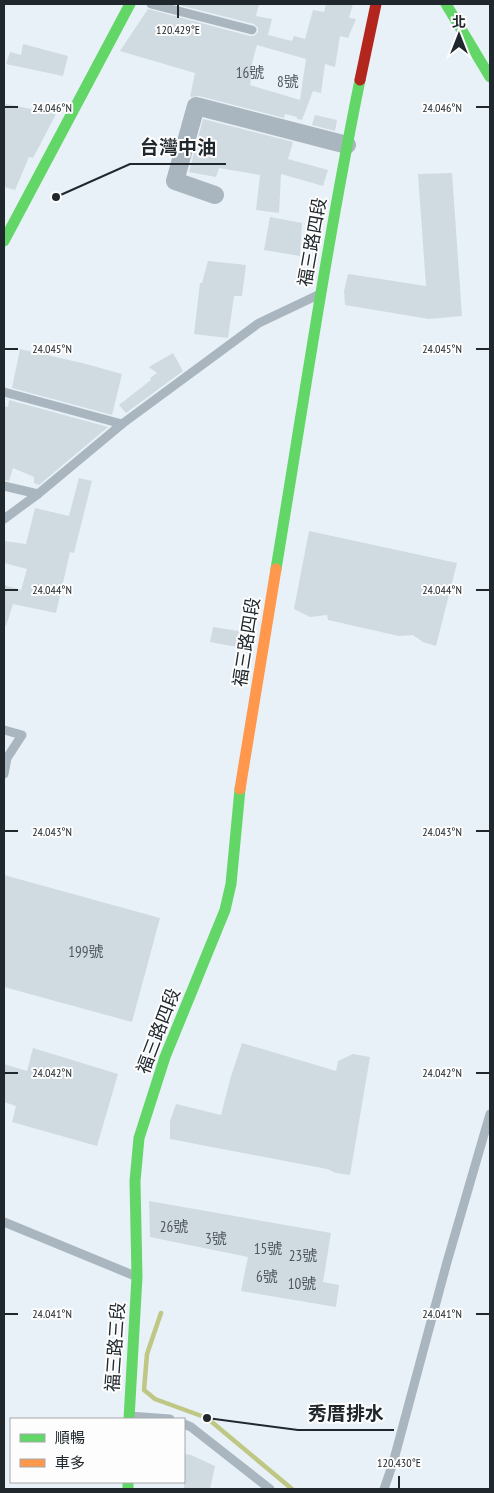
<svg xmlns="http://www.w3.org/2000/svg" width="494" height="1493" font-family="'PT Sans Narrow','Noto Sans TC',sans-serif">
<rect width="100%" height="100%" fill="#e8f1f7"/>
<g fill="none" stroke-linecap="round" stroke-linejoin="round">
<polyline stroke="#bec784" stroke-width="4.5" points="161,1313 147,1354 144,1390 155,1399 207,1418 292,1489"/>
</g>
<g fill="#d0dae1" fill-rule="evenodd">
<path d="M175,4h84l-3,12 16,3 -4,16 24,6 2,-5 11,3 8,-29 11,2 2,-8h27l-4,14 7,1 -8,19 -8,-2 -5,31 -10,-3 -4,29 -8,-2 -11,29 -5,-1v-2l-12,-3 -1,4 -85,-22 -9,1 5,-24 -75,-22 28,-42 102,27h4l4,-4v-4l-4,-4zM257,45l49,14 -6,41 -50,-15 3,-16 -2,-2z"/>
<polygon points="23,44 68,56 63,76 6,64 10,52 21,55"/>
<polygon points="6,104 56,114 33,158 29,157 15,190 4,187 4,111"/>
<polygon points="315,115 337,120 335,131 312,125"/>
<polygon points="203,119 293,142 288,159 328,170 323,186 281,174 279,213 256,210 260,175 219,168 216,177 189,172"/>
<polygon points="452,173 462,316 429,319 345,305 344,291 348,274 426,286 418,174"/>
<polygon points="270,217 302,223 300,256 264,250"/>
<polygon points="208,261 246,265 242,296 234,296 228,338 194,334 200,283 202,283"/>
<polygon points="20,349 82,363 122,374 112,415 12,388"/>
<polygon points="173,353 183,371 126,413 119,405 151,380 150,378 157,373 149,367"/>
<polygon points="9,400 108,427 39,485 34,483 34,477 13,468 9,481 4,480 4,406 8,407"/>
<polygon points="79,478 92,481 74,553 70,552 56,613 13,604 6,626 4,626 4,585 21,590 27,569 4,563 4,541 26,544 35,508 69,516"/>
<polygon points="309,531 457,563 436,646 423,642 413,635 399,636 328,620 327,615 310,617 294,609"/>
<polygon points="213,627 251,633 248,649 210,642"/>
<polygon points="4,875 160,918 132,1022 4,987"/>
<polygon points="242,1043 336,1071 338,1061 353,1054 370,1057 350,1175 336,1173 327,1169 170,1139 170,1121 176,1104 221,1115 231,1076"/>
<polygon points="33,1048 118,1074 97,1146 12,1122 16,1106 4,1102 4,1064 27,1071"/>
<polygon points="149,1201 331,1233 323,1282 339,1285 336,1307 241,1291 248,1257 150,1237"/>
<polygon points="184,1454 191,1455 215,1466 210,1489 184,1489"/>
</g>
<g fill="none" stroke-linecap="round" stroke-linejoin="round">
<g stroke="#aab6bf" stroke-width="9">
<polyline points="151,4 252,30"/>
<polyline points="4,392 122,424"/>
<polyline points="4,486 38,494"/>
<polyline points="4,519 38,494 122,424 259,323 318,295"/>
<polyline points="4,730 22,735 7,758 4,774"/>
<polyline points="4,1222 135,1276"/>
<polyline points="129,1416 170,1419"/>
<polyline points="184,1424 191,1427 270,1489"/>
<polyline points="384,1489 393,1463 447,1262 490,1114"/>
</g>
<polyline stroke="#aab6bf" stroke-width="18" points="215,195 175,181 196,106 347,145"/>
<g stroke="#63d668" stroke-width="11">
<polyline points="446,4 490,77"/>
<polyline points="4,241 130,4"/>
<path d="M276,569c27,-163 51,-327 84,-489"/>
<polyline points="129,1419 137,1277 135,1181 139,1138 165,1057 225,910 231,884 240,789"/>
<polyline points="128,1482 128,1489"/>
</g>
<polyline stroke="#ff974d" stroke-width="11" points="240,789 276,569"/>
<polyline stroke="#b3261e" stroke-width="11" points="360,80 376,4"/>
</g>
<path fill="none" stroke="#20282d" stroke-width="2" d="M178,5v13M5,107h13M476,107h13M5,349h13M476,349h13M5,590h13M476,590h13M5,831h13M476,831h13M5,1073h13M476,1073h13M5,1314h13M476,1314h13M399,1476v12"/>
<g text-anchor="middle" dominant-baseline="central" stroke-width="4" stroke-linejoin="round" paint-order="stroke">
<g font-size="15" fill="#4f575d">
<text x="250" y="72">16號</text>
<text x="288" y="81">8號</text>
<text x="86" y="951">199號</text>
<text x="174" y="1226">26號</text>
<text x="216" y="1238">3號</text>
<text x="268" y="1248">15號</text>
<text x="303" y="1255">23號</text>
<text x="267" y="1276">6號</text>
<text x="302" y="1283">10號</text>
</g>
<g font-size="18" fill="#20282d" stroke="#fdfdfd">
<text transform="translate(312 242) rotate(-80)">福三路四段</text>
<text transform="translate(246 642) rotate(-81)">福三路四段</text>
<text transform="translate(158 1031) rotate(-69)">福三路四段</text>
<text transform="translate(115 1347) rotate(-86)">福三路三段</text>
</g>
</g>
<g font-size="12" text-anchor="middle" fill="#20282d" stroke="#fdfdfd" stroke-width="4" stroke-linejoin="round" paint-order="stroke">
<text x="178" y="34">120.429°E</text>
<text x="52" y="112">24.046°N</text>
<text x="442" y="112">24.046°N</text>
<text x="52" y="353">24.045°N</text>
<text x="442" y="353">24.045°N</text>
<text x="52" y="594">24.044°N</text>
<text x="442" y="594">24.044°N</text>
<text x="52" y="836">24.043°N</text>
<text x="442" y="836">24.043°N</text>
<text x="52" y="1077">24.042°N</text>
<text x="442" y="1077">24.042°N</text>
<text x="52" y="1318">24.041°N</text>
<text x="442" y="1318">24.041°N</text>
<text x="399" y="1467">120.430°E</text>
</g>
<path fill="none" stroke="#20282d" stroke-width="2" d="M56 197L130 164H226M207 1418L298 1430H394"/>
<g fill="#20282d" stroke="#fdfdfd" stroke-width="2">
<circle cx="56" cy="197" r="5"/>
<circle cx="207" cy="1418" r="5"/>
</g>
<g font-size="19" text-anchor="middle" font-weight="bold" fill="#20282d" stroke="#fdfdfd" stroke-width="4" stroke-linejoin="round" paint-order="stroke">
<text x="178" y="154">台灣中油</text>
<text x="346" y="1420">秀厝排水</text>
</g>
<rect width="494" height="1493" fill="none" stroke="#20282d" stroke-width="10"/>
<rect x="10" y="1418" width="175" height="65" fill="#fdfdfd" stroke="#a5a8aa"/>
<rect x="20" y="1434" width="25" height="8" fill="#63d668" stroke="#a5a8aa"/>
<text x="55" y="1443" font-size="15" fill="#20282d">順暢</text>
<rect x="20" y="1459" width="25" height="8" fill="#ff974d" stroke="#a5a8aa"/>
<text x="55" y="1468" font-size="15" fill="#20282d">車多</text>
<g transform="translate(459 35)" stroke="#fdfdfd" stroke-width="4" paint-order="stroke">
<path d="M0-4L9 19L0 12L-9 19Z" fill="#20282d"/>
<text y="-8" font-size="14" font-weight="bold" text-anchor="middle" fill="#20282d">北</text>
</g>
</svg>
